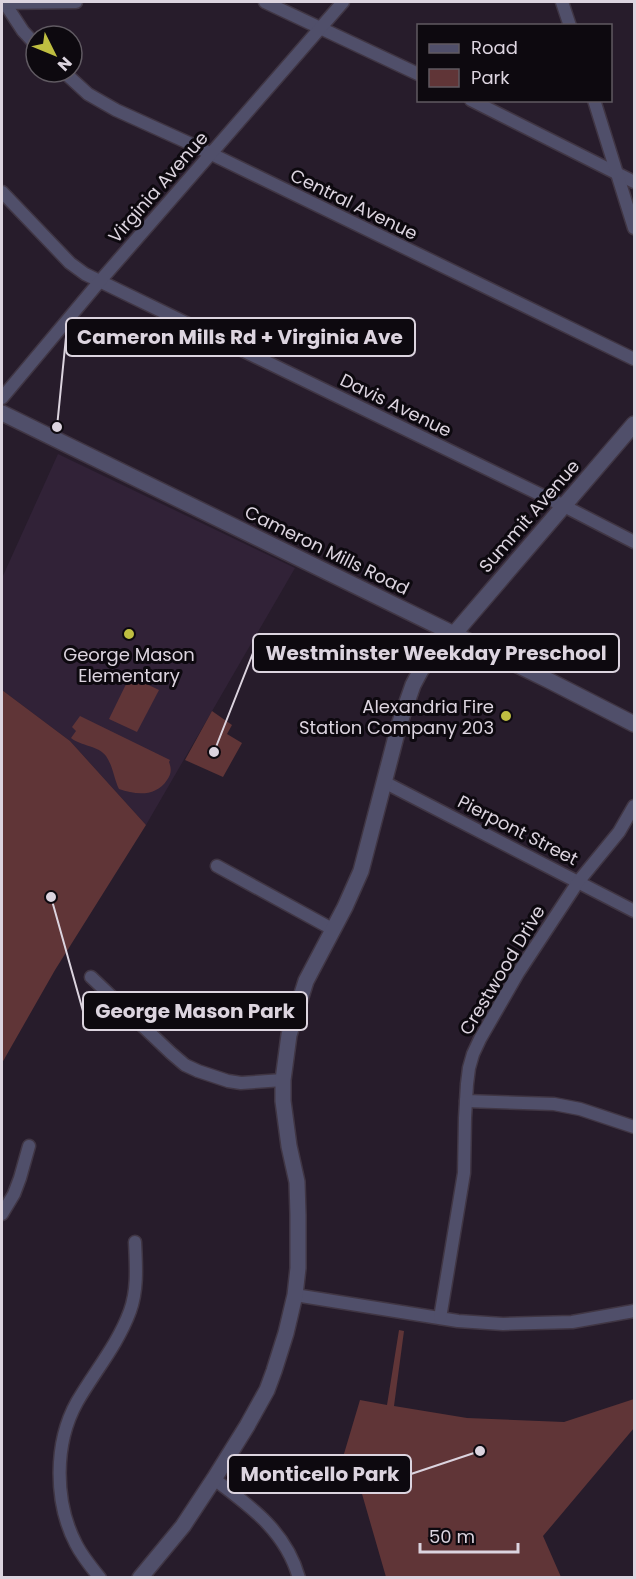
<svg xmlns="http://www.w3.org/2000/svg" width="636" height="1579" font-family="Poppins,sans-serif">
<rect width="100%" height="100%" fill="#271c2b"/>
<polygon fill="#312237" points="58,454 295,568 146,825 70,741 2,690 2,578"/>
<g fill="#603537">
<polygon points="130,676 159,690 137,732 109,719"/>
<polygon points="2,690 70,741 146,825 55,970 2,1063"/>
<polygon points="212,711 232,725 227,734 242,743 223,777 185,760"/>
<path d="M80,716l90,44 -1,2c3,8 2,12 -2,18 -11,17 -31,15 -48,9 -5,-10 -6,-23 -13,-33 -7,-10 -25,-10 -35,-18l5,-7 -4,-4z"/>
<polygon points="399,1330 404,1331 394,1406 467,1418 564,1422 634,1399 634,1428 543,1536 561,1577 386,1577 360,1487 338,1474 360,1400 387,1405"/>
</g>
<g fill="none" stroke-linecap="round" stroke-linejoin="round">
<defs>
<g id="minor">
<polyline points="4,2 23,31 36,45"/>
<polyline points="265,2 418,74"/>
<polyline points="562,2 570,26"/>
<polyline points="2,3 76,2"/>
<polyline points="64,72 88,94 116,110 191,144 634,359"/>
<polyline points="471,100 634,182"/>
<polyline points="594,100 634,228"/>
<polyline points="2,192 70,263 85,274 564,506 634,542"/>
<polyline points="2,398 100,281 343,2"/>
<polyline points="384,782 634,911"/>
<polyline points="217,866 334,930"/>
<polyline points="91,977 171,1053 185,1065 198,1071 228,1081 241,1083 283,1080"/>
<polyline points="466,1101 554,1104 580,1109 634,1127"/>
<polyline points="2,1214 14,1194 20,1178 29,1146"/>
<polyline points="295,1295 458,1321 503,1324 572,1322 634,1311"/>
<polyline points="440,1318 464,1173 465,1118 467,1084 469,1068 473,1054 480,1039 518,973 578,882 619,832 634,806"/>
<path d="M214,1479c36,27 72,52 85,99"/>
<path d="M100,1578c-9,-11 -18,-22 -24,-34 -22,-42 -22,-101 1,-142 18,-31 41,-58 53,-91 8,-22 6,-46 5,-69"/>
</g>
<g id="tertiary">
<polyline points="2,413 550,681 634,724"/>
<polyline points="140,1578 183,1526 214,1479 247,1426 267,1390 274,1371 286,1333 295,1295 298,1268 298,1215 297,1182 289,1146 283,1101 283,1080 289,1035 306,981 345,907 361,871 399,725 413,685 421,670 431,657 454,634 634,424"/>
</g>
</defs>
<use href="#minor" stroke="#403644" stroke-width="15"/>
<use href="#tertiary" stroke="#403644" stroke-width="18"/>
<use href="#minor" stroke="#504f6a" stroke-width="12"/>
<use href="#tertiary" stroke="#504f6a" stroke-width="15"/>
</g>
<g fill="#bfbe41" stroke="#0d090f" stroke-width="2">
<circle cx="129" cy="634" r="6"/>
<circle cx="506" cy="716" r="6"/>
</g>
<g text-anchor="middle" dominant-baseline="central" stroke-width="6" stroke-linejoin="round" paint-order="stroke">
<g font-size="18" fill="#dcd4df" stroke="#0d090f">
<text transform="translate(158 187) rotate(-49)">Virginia Avenue</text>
<text transform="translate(354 204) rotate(26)">Central Avenue</text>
<text transform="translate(396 405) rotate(26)">Davis Avenue</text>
<text transform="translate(529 516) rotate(-49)">Summit Avenue</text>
<text transform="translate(327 550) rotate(26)">Cameron Mills Road</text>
<text transform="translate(518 830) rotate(27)">Pierpont Street</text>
<text transform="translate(502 970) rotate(-59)">Crestwood Drive</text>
</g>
<g font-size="18" fill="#dcd4df" stroke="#0d090f">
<text x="129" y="654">George Mason<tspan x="129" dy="21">Elementary</tspan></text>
<text x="494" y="706" text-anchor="end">Alexandria Fire<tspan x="494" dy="21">Station Company 203</tspan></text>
</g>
</g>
<path fill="none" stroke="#dcd4df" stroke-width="2" d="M57 427L66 337M214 752L253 653M51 897L83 1011M480 1451L411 1474"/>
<g fill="#dcd4df" stroke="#0d090f" stroke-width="2">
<circle cx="57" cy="427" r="6"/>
<circle cx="214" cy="752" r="6"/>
<circle cx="51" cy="897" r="6"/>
<circle cx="480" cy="1451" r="6"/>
</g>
<g fill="#0d090f" stroke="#dcd4df" stroke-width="2">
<rect x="66" y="318" width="349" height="38" rx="6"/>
<rect x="253" y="634" width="366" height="38" rx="6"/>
<rect x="83" y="992" width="224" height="38" rx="6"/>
<rect x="228" y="1455" width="183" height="38" rx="6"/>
</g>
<g font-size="20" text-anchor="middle" font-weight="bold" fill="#dcd4df">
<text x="240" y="344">Cameron Mills Rd + Virginia Ave</text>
<text x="436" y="660">Westminster Weekday Preschool</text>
<text x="195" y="1018">George Mason Park</text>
<text x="320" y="1481">Monticello Park</text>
</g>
<rect width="636" height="1579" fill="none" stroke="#dcd4df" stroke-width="6"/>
<rect x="417" y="24" width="195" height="78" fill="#0d090f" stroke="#605a62" stroke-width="1.5"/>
<rect x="429" y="44" width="30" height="9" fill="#504f6a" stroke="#605a62" stroke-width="1.5"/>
<text x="471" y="54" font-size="18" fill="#dcd4df">Road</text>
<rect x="429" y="69" width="30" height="18" fill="#603537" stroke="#605a62" stroke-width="1.5"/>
<text x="471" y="84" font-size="18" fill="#dcd4df">Park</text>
<g transform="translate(54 54) rotate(133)"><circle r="28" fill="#0d090f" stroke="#605a62" stroke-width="1.5"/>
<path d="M0-4.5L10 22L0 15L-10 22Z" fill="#bfbe41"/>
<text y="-9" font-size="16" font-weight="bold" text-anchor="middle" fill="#dcd4df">N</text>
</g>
<path d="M420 1543v9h98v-9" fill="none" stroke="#dcd4df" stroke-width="3"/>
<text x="429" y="1543" font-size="18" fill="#dcd4df" stroke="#0d090f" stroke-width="4.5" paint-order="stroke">50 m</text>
</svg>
